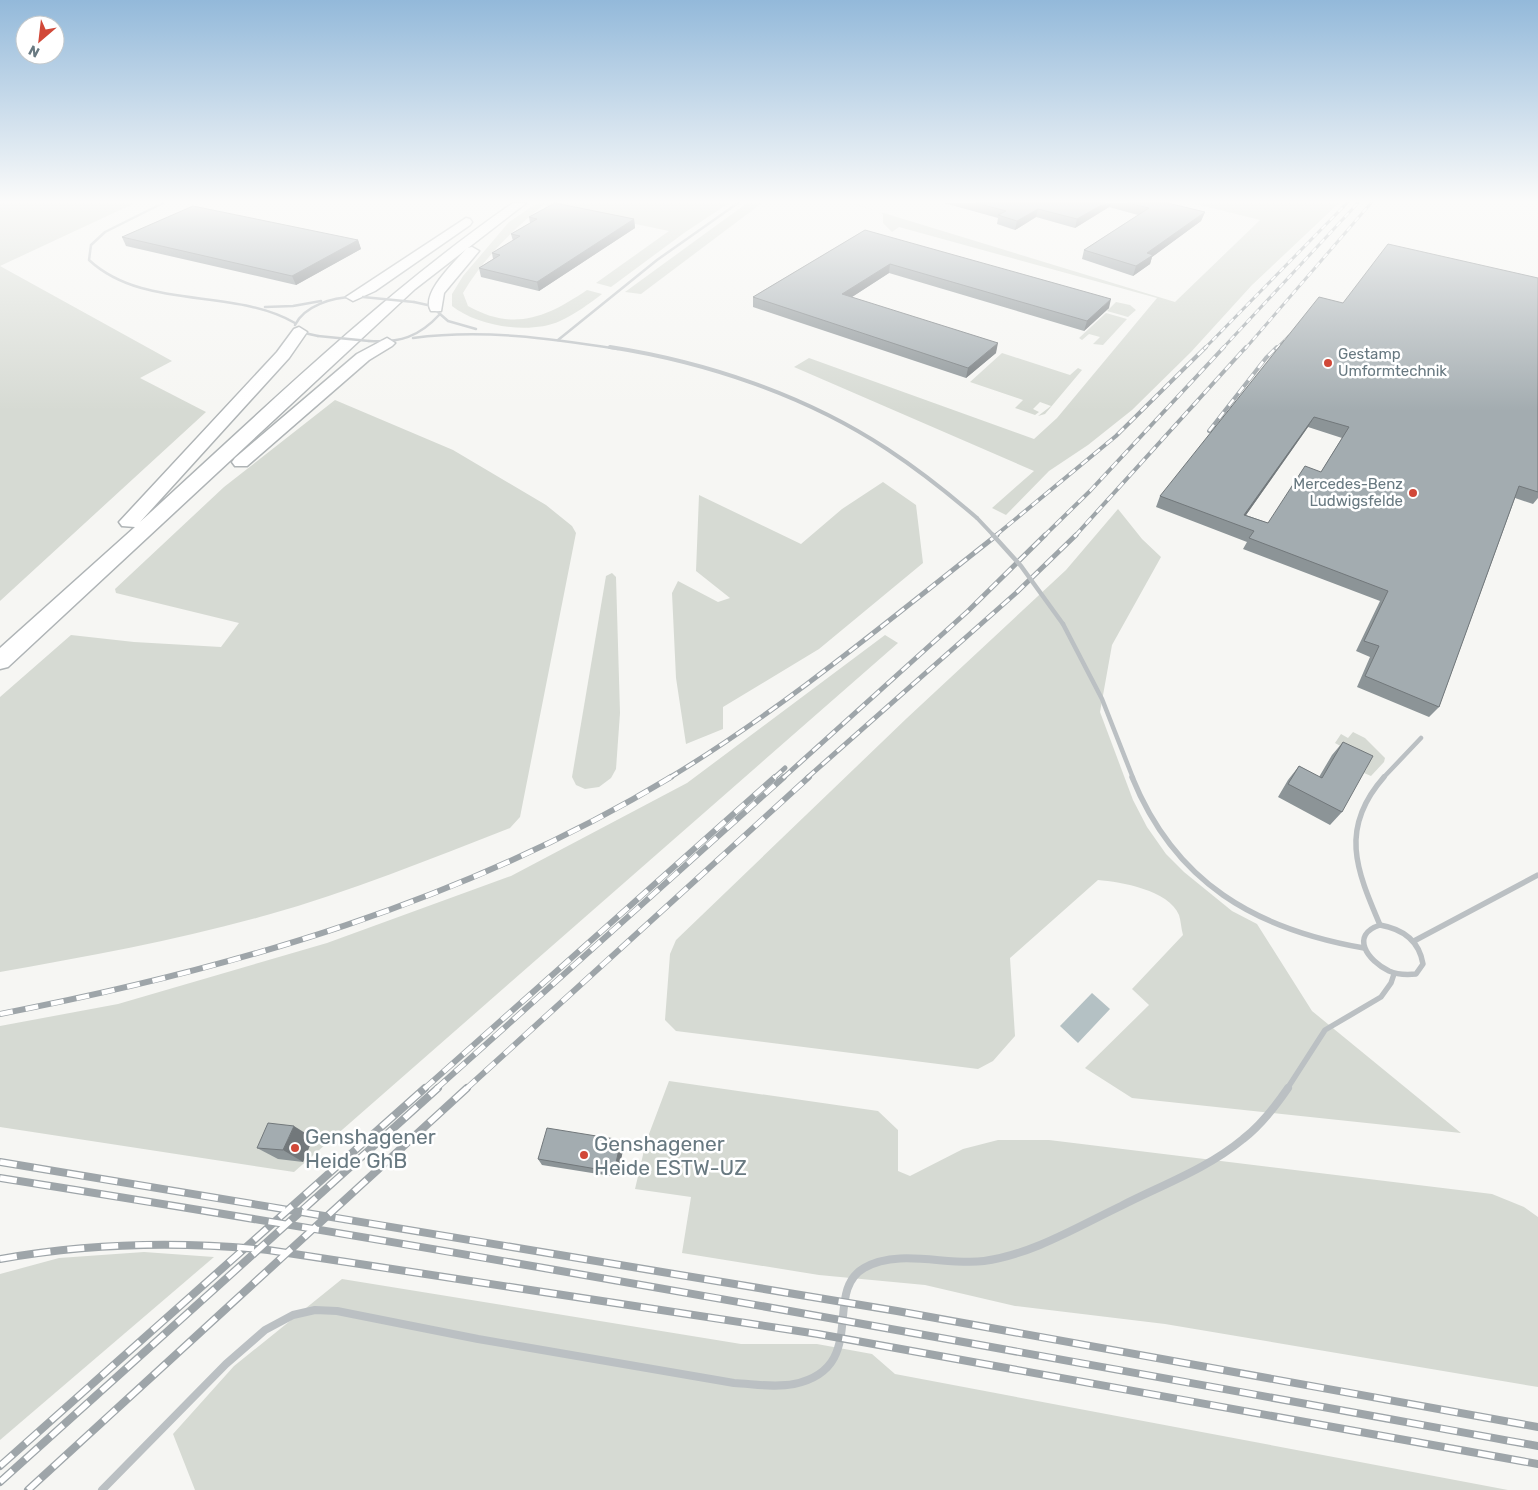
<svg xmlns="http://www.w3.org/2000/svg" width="1538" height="1490" font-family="Rubik,sans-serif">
<rect width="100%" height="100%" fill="#f6f6f3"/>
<g fill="#d6dad3">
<polygon points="0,203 135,203 0,266 172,361 140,378 206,412 0,601"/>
<path d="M537,203h192l-45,30 -73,54 -15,-4 73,-52 -125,-26c-31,24 -61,54 -81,88l5,13c46,26 79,11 119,-16l15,4c-13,10 -27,20 -42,27 -31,14 -83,5 -108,-15v-12l11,-18 46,-54z"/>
<polygon points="747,203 762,203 641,294 625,292"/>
<polygon points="848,203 851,203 1175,302 1260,220 1192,203 1339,203 1252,285 1191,352 1132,410 1088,445 1049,471 1006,515 992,508 1034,471 794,367 809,358 1034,439 1057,418 1157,298 899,227 892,232 883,223 883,215 881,212"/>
<polygon points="1116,302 1130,305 1136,310 1128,317 1107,311"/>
<polygon points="1106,313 1127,319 1103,345 1093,344 1100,337 1089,334 1082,340 1079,338"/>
<polygon points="1002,353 1070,375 1078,368 1082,370 1045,414 1038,416 1051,406 1040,402 1033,409 1039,412 1035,415 1015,408 1023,400 970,382"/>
<path d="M335,400l118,50 93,55 26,21 4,7 -56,284 -10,11c-80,31 -160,64 -243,87 -88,25 -177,41 -267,57v-275l71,-62 63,7 87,5 18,-24 -123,-30 -1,-4 109,-102z"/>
<polygon points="883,482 916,505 923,563 819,649 723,707 723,729 686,744 676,678 672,593 678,581 718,602 730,598 696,571 699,495 801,544 842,509"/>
<path d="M1118,509l24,30 19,18 -49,88 -12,67 33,88 14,27 19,27 18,18 48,39 25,13 55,87 149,122 -329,-35 -47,-30 64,-63 -17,-16 51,-54c-2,-7 -2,-14 -4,-20 -10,-25 -58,-33 -81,-35l-88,78 5,78 -22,25 -15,8 -302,-38 -11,-11 5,-66 6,-14 231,-222 159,-148z"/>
<polygon points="612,573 616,577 620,713 616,769 611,778 599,787 585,789 576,785 572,777 606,576"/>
<polygon points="885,635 898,643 294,1172 0,1127 0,1026 118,1004 327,943 511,876 687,783"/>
<polygon points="1353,732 1365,738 1385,758 1384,762 1371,776 1364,773 1367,768 1363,766 1366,760 1335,743 1341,734 1348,738"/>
<polygon points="669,1081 878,1111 898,1130 898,1171 910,1176 963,1149 998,1140 1049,1140 1492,1194 1524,1207 1538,1217 1538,1387 1165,1324 1015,1306 925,1285 819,1275 682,1253 691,1197 635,1189 646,1142"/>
<polygon points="144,1252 214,1257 0,1440 0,1274 59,1258"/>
<polygon points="342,1279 741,1344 817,1344 872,1354 895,1374 1508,1490 195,1490 173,1434 234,1366"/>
</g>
<polygon fill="#b4c1c4" points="1092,993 1110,1009 1078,1043 1060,1026"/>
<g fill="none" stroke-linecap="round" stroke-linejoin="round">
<defs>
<g id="highway">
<path d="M513,203h13l-111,86 -407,378 -8,2v-21l135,-121 -13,-1 -3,-4 158,-170 17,-23 5,-2 8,5 -18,26 -149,164c121,-110 239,-226 373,-319z"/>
<polygon points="466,218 470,219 472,222 470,225 375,291 353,301 346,297"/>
<path d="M472,247l7,4 -35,42 -3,18h-10c-11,-18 25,-50 36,-63z"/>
<polygon points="387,338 395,343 392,346 369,360 247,466 235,466 232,462 235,458 357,354"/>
</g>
</defs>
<use href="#highway" stroke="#afb4b6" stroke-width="3"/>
<g stroke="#bbc0c3" stroke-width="2.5">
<path d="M163,203l-58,29 -14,13 -2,15c55,51 144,27 206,63"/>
<polyline points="265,307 293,306 321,301"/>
<polyline points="440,314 448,321 476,329"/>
<path d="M295,325c9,-19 38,-28 58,-28"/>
<polyline points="300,332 318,336"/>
<path d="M413,338c69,-9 136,0 205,11"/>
<polyline points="558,340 657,260 738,203"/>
<path d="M369,341c31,2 50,-4 71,-27l-8,-8 -18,-4"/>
</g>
<path stroke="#bbc0c3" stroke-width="4" d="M610,347c96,15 195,48 277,102 32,21 61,44 90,69"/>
<g stroke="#bbc0c3" stroke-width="4.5">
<polyline points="1063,624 1102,699 1133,778"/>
<polyline points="1383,778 1421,738"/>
</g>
<g stroke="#bbc0c3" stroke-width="5.5">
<path d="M1132,777c43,106 123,152 232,171"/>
<path d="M1380,925c-24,-56 -41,-97 4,-148"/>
<path d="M1380,925c23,4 39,15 43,39l-7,10c-10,1 -18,1 -27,-3 -21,-10 -40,-36 -9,-46z"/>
<polyline points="1414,941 1538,875"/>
<polyline points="1287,1089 1325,1030 1381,997 1391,983 1394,974"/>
</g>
<path stroke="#bbc0c3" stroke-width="8" d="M102,1490l124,-126 39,-34 28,-15 22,-5 22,1 141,28 256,44c20,1 41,5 60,1 76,-16 28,-92 70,-116 35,-20 83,-2 120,-7 49,-7 93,-34 137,-55 41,-21 86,-37 122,-67 18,-14 32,-32 45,-51"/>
<use href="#highway" fill="#fff" fill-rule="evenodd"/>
<defs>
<g id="rail-far4">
<polyline points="1204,349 1347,203"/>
<polyline points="1222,349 1358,203"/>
<polyline points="1245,349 1371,203"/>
<polyline points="1276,349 1289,336"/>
</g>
<g id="rail-far3">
<polyline points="1209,431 1266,358 1277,347"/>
<polyline points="995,536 1116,436 1206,347"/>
<polyline points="1044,536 1090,491 1224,347"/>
<polyline points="1075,536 1246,347"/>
</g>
<g id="rail-far2">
<path d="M669,778c117,-71 221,-159 328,-243"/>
<polyline points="774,778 785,768"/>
<polyline points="783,778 968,611 1045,535"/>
<polyline points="807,778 1016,593 1076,535"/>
</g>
<g id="rail-far1">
<path d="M0,1014c233,-45 466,-113 671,-237"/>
<polyline points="424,1089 775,777"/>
<polyline points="436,1089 784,777"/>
<polyline points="466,1089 809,777"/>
</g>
<g id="rail">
<polyline points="0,1162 897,1311 1538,1427"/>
<path d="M0,1178c514,81 1026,175 1538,268"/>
<path d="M0,1259c90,-16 178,-18 268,-9l550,84 720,130"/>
<polyline points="0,1466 425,1088"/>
<polyline points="0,1482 438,1088"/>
<polyline points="28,1490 467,1088"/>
</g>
</defs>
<use href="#rail-far4" stroke="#9ea5a9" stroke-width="3"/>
<use href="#rail-far3" stroke="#9ea5a9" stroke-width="4"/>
<use href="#rail-far2" stroke="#9ea5a9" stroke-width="5"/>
<use href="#rail-far1" stroke="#9ea5a9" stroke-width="6"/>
<use href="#rail" stroke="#9ea5a9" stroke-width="8"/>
<use href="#rail-far4" stroke="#fff" stroke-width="2" stroke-dasharray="6" stroke-linecap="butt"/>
<use href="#rail-far3" stroke="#fff" stroke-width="2.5" stroke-dasharray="8" stroke-linecap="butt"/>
<use href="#rail-far2" stroke="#fff" stroke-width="3" stroke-dasharray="10" stroke-linecap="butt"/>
<use href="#rail-far1" stroke="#fff" stroke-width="4.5" stroke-dasharray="13" stroke-linecap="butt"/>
<use href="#rail" stroke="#fff" stroke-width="5.5" stroke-dasharray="17" stroke-linecap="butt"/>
<g stroke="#bbc0c3" stroke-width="2.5">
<polyline points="363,297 414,302"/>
<polyline points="318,336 369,341"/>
</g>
<polyline stroke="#bbc0c3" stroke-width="4" points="977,518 994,536"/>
<polyline stroke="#bbc0c3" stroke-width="4.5" points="993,535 1021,566 1063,624"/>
</g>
<g fill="#8c9497" fill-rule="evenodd">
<polygon points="944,203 1168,203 1205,212 1201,221 1152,257 1150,264 1133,276 1082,259 1084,250 1138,215 1109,207 1075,228 1036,217 1015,230 997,224 998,218"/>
<polygon points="529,217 634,219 635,228 539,291 481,277 479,268 493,259 492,253 513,241 511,234 530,223"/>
<polygon points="865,230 1109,308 1084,331 889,273 852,297 996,353 966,378 753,307 753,297"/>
<polygon points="122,237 358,240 361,249 296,285 126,246"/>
<path d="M1538,278v220l-5,6 -18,-6 -76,209 -10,10 -72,-30 13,-30 -14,-6 24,-50 -137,-52 4,-7 -91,-35 4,-11 183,-193zM1308,427l34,11 -21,34 -53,51 -22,-8z"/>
<polygon points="1343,742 1342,812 1330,825 1278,797 1288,780 1299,766 1319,777 1332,755"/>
<polygon points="313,1138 303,1162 278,1159 257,1148"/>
<polygon points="624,1146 617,1177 542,1165 538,1159"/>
</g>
<g fill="#72787b">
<polygon points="1105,203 1111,203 1109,207 1075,228 1077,219"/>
<polygon points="1038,209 1036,217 1015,230 1017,221"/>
<polygon points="1205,212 1201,221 1152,257 1150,264 1133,276 1136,266 1147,253"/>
<polygon points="634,219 635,228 539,291 537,282"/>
<polygon points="358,240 361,249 296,285 292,276"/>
<polygon points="890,264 889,273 841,304 842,294"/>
<polygon points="1111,299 1109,308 1084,331 1087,321"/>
<polygon points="998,343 996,353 966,378 968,368"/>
<polygon points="1314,417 1308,427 1239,525 1244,515"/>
<polygon points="294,1126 313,1138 303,1162 283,1150"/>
<polygon points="621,1140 624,1146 617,1177 614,1172"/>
</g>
<g fill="#a3acb0" stroke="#72787b" fill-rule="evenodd">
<polygon points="555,203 634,219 537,282 479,268 500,255 492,253 520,236 511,234 537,219 529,217"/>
<polygon points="976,203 1105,203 1077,219 1038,209 1017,221 998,215 1006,211"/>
<polygon points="1128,203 1168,203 1205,212 1147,253 1153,255 1136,266 1084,250 1149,208"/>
<polygon points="193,206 358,240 292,276 122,237"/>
<polygon points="865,230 1111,299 1087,321 890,264 842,294 998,343 968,368 753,297"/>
<path d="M1388,244l150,34v214l-19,-6 -80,221 -74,-31 14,-30 -15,-5 24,-50 -139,-53 5,-7 -94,-35 159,-199 24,6zM1314,417l35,10 -28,45 -16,-6 -37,57 -24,-8z"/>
<polygon points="1343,742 1373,756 1342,812 1288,784 1299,766 1322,778"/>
<polygon points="268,1123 294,1126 283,1150 257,1148"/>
<polygon points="547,1128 621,1140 614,1172 538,1159"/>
</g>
<linearGradient id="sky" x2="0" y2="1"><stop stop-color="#93b9da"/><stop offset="0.49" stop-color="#fbfbfa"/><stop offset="1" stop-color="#fbfbfa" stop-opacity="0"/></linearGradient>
<rect width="1538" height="411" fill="url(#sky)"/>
<g fill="#d14838" stroke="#fff" stroke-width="2">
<circle cx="1328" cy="363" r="5"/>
<circle cx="1413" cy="493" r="5"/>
<circle cx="295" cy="1148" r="5"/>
<circle cx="584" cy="1155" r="5"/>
</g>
<g text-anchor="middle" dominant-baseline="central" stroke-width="5" stroke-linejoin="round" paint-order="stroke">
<g font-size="15" fill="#687981" stroke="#fff" text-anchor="start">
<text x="1338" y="354">Gestamp<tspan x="1338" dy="17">Umformtechnik</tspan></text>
<text x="1403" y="484" text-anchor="end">Mercedes-Benz<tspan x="1403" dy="17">Ludwigsfelde</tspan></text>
</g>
<g font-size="21" fill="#687981" stroke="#fff" text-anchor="start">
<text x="305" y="1136">Genshagener<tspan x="305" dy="24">Heide GhB</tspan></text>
<text x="594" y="1143">Genshagener<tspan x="594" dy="24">Heide ESTW-UZ</tspan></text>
</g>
</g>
<g transform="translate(40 40) rotate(208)"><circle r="24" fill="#ffffff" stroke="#c3c9cd"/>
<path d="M0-4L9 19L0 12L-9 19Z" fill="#d14838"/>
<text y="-8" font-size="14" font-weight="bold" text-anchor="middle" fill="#687981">N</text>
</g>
</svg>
